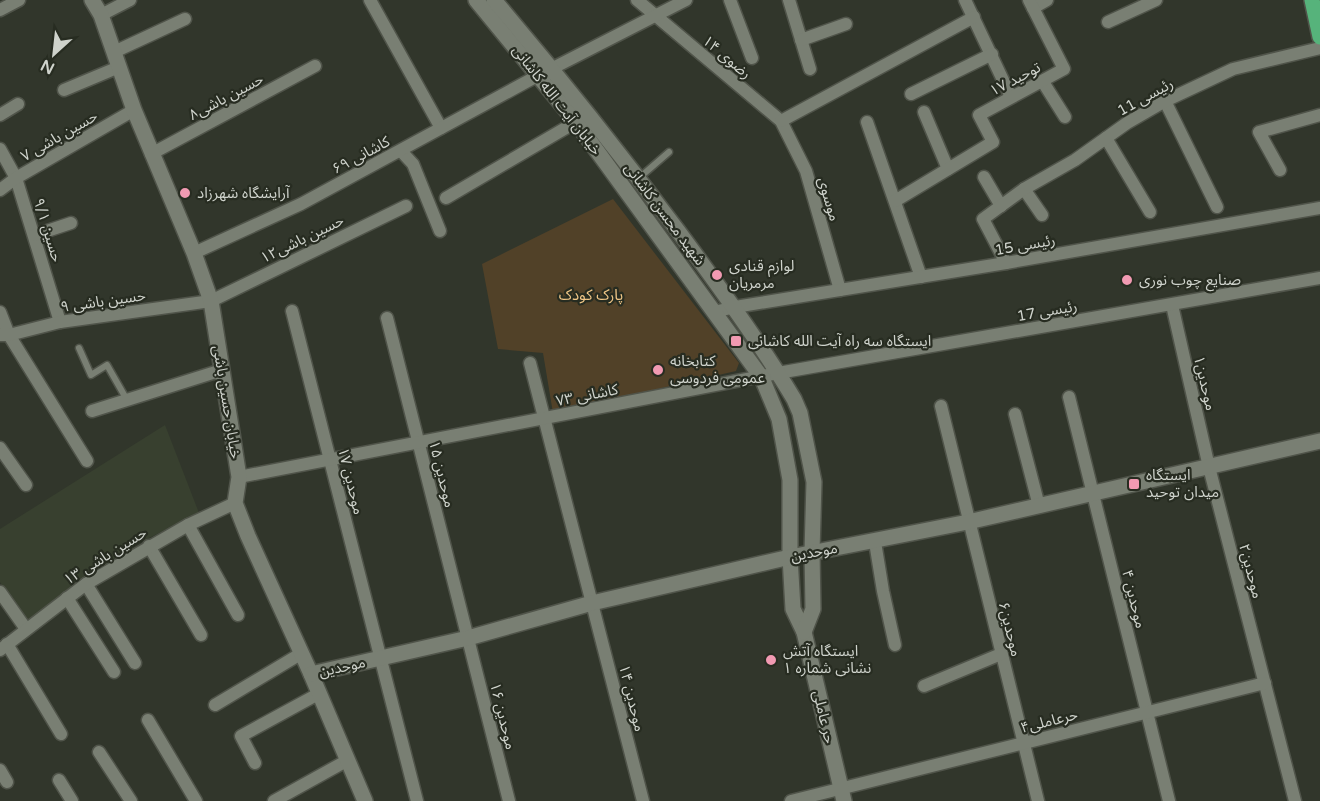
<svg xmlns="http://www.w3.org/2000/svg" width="1320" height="801" font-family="'Varela Round','Noto Sans Arabic',sans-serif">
<rect width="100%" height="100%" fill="#31362b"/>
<polygon fill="#38402f" points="165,425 199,513 129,548 27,622 0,582 0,529"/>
<polygon fill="#514128" points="613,199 739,363 736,371 553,413 543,353 498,349 482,264"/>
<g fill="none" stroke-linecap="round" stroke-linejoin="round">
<defs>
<g id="lane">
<polyline points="639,178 669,152"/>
<polyline points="79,348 91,375 107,365 127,400"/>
</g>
<g id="street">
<polyline points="370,0 441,128"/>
<polyline points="637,0 781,121 806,171 840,290"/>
<polyline points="730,0 752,58"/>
<polyline points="789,0 810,69"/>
<polyline points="965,0 1011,97"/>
<polyline points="1033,8 1047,0"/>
<polyline points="0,10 19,0"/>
<polyline points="101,15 130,0"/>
<polyline points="1108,22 1156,0"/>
<polyline points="801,40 846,24"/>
<polyline points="114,52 185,19"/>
<polyline points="553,68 686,0"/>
<polyline points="1043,82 1065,117"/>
<polyline points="64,90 119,67"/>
<polyline points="911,94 992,54"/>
<polyline points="1165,101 1217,207"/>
<polyline points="924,112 948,169"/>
<polyline points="0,115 18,104"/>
<polyline points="781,121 974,17"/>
<polyline points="867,122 921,277"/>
<polyline points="1106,138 1150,212"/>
<polyline points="0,149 16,178 60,322"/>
<polyline points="401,151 413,164 440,231"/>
<polyline points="151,154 315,66"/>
<polyline points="1280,170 1259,132 1320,115"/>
<polyline points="984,177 1001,206"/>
<polyline points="1024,189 1042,215"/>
<polyline points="0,190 16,178 134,110"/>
<polyline points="446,198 576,122"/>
<polyline points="895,201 993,142 979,115 1064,69 1029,0"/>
<polyline points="35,235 71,223"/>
<polyline points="194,253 301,204 539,75"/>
<polyline points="1006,263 983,219 1024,189 1075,160 1127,123 1165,101 1233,69 1320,48"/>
<polyline points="1172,305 1209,467 1295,801"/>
<polyline points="292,311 417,801"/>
<polyline points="0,312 9,335 87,461"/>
<polyline points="714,312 735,307 1006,263 1320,208"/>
<polyline points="387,318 509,801"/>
<polyline points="0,335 9,335 60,322 211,301 406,206"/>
<polyline points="530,363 643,801"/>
<polyline points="1069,397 1169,801"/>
<polyline points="941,406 1038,801"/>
<polyline points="92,411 222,370"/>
<polyline points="1015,414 1039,506"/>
<polyline points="0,448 26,485"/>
<polyline points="239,477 778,373 1320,278"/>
<polyline points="188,525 238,615"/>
<polyline points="875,542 883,591 895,645"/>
<polyline points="149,546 201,635"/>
<polyline points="86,584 135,663"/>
<polyline points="0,592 26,629"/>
<polyline points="67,598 114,672"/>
<polyline points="7,644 61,734"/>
<polyline points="0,650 86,584 188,525 235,503"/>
<polyline points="924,686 1001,654"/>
<polyline points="215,705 302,653"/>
<polyline points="148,720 196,801"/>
<polyline points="99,752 131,801"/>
<polyline points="255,763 241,736 320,693"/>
<polyline points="0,770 7,782"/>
<polyline points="59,780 72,801"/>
<polyline points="274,801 348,760"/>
<polyline points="791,801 1265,683"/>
</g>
<g id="secondary">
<polyline points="92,0 101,15 134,110 194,253 211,301 239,477 235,503 248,536 311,674 365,801"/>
<polyline points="476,0 576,122 762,378 779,419 790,480 790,557 793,609 804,632 844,801"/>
<path d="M494,0c64,75 125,152 184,231 41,55 81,110 116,168l6,14 14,69 -2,70 1,57 -9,23"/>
<polyline points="311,674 468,638 592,603 790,557 968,522 1320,441"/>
</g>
<polyline id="primary" points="1312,0 1320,37"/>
</defs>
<use href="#lane" stroke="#50544a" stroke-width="9"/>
<use href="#street" stroke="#50544a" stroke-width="15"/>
<use href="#secondary" stroke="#50544a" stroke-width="18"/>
<use href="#primary" stroke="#50544a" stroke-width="18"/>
<use href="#lane" stroke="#797f73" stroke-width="6"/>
<use href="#street" stroke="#797f73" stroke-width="12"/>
<use href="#secondary" stroke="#797f73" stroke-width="15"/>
<use href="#primary" stroke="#56b37b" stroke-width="15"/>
</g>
<g fill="#f19ab2" stroke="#272c21" stroke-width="2">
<circle cx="185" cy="193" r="6"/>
<circle cx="717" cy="275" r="6"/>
<circle cx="1127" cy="280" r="6"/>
<rect x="730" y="335" width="12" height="12" rx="3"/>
<circle cx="658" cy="370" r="6"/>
<rect x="1128" y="478" width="12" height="12" rx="3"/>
<circle cx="771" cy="660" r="6"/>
</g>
<g text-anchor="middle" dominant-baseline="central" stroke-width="4.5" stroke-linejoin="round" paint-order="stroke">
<g font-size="15" fill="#cfd3cc" stroke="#272c21">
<text transform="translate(727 57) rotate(40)">رضوی ۱۴</text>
<text transform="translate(1015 79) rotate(-28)">توحید ۱۷</text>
<text transform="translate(226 97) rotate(-28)">حسین باشی۸</text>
<text transform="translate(1145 97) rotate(-29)">رئیسی 11</text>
<text transform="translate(557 100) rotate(52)">خیابان آیت الله کاشانی</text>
<text transform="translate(59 136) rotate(-30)">حسین باشی ۷</text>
<text transform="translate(361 155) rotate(-28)">کاشانی ۶۹</text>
<text transform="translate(829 199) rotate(74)">موسوی</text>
<text transform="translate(665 214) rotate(53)">شهید محسن کاشانی</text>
<text transform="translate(48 230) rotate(73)">حسین ۹/۱</text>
<text transform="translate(302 239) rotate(-26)">حسین باشی۱۲</text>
<text transform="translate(1025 245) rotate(-10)">رئیسی 15</text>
<text transform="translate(103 301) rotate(-8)">حسین باشی ۹</text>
<text transform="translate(1047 311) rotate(-10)">رئیسی 17</text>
<text transform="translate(1205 383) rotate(77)">موحدین۱</text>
<text transform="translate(587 395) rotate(-11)">کاشانی ۷۳</text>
<text transform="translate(227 402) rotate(81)">خیابان حسین باشی</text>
<text transform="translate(442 474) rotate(76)">موحدین ۱۵</text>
<text transform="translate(351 481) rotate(76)">موحدین ۱۷</text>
<text transform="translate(814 552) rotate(-11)">موحدین</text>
<text transform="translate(105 556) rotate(-32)">حسین باشی ۱۳</text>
<text transform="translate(1251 571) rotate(75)">موحدین۲</text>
<text transform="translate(1134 599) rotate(76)">موحدین ۴</text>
<text transform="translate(1010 629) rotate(76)">موحدین۶</text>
<text transform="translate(342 667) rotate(-12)">موحدین</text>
<text transform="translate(632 698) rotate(76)">موحدین ۱۴</text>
<text transform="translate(503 716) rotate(76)">موحدین ۱۶</text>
<text transform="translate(824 717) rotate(77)">حر عاملی</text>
<text transform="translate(1049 721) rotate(-14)">حرعاملی۴</text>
</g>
<g font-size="15" fill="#cfd3cc" stroke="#272c21" text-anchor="start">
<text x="197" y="193">آرایشگاه شهرزاد</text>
<text x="729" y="266">لوازم قنادی<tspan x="729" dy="17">مرمریان</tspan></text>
<text x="1139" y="280">صنایع چوب نوری</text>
<text x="748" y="341">ایستگاه سه راه آیت الله کاشانی</text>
<text x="670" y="361">کتابخانه<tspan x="670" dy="17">عمومی فردوسی</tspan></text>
<text x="1146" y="475">ایستگاه<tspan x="1146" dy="17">میدان توحید</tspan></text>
<text x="783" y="651">ایستگاه آتش<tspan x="783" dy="17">نشانی شماره ۱</tspan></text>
</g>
<g font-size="15" fill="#f1c787" stroke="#272c21">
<text x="591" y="295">پارک کودک</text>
</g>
</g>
<g transform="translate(54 54) rotate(207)" stroke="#272c21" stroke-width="4.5" paint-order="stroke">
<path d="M0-4.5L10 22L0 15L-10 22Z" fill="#cfd3cc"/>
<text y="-9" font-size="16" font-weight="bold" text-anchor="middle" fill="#cfd3cc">N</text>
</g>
</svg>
